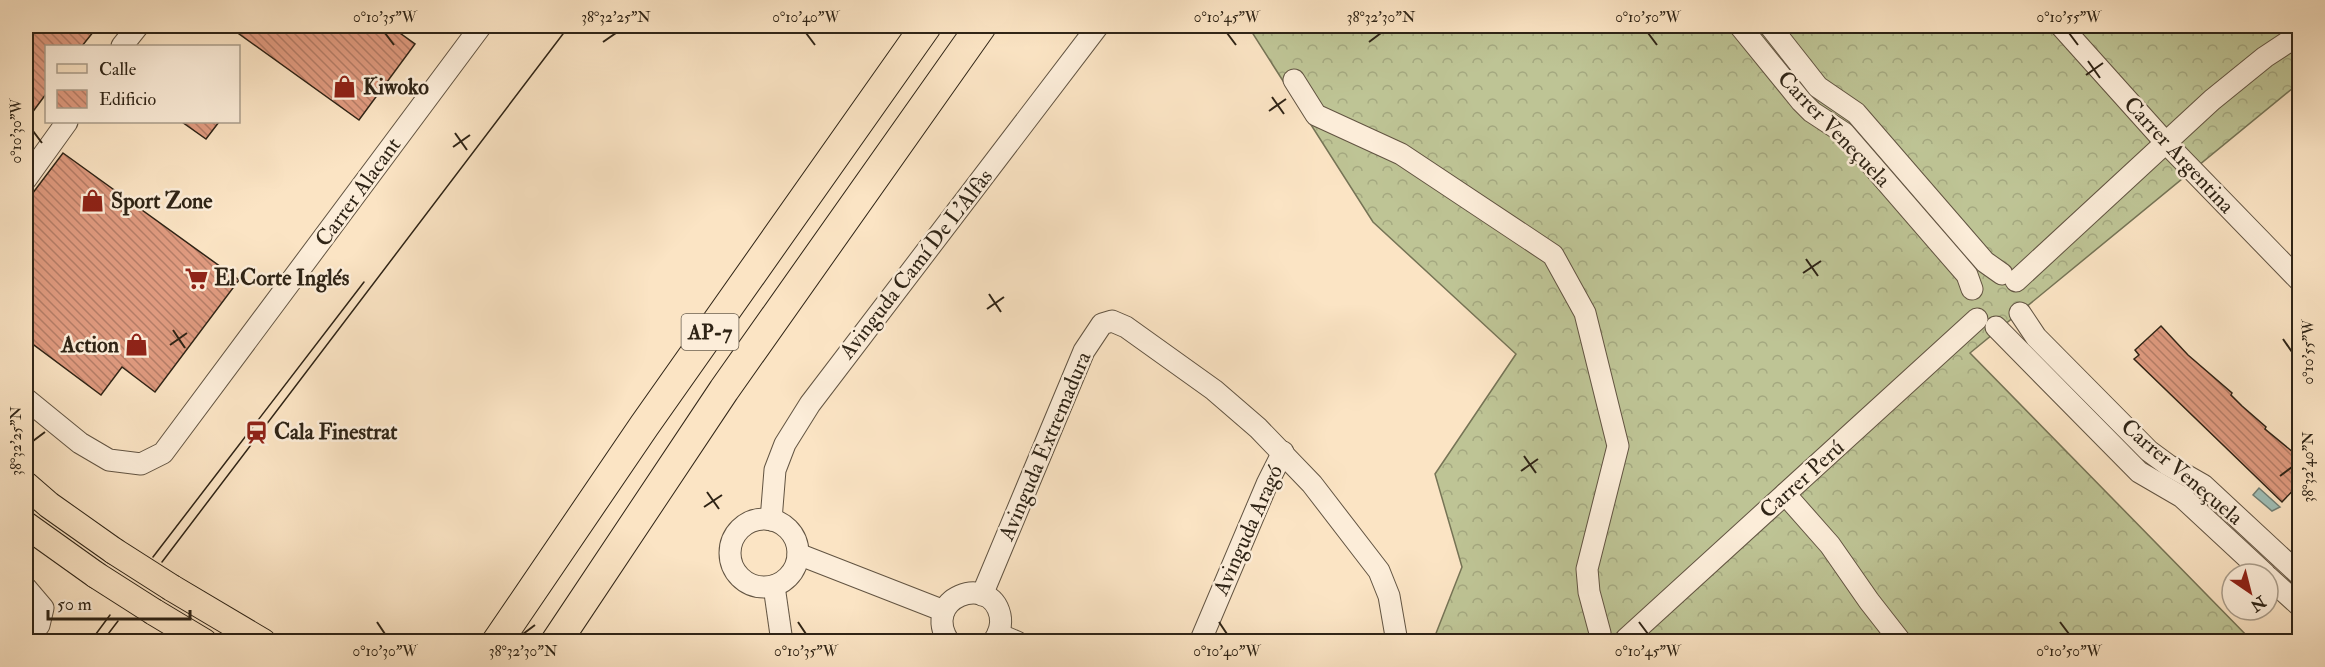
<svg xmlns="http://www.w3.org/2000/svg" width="2325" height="667" font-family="'IM FELL Double Pica',serif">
<defs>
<pattern id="forest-crowns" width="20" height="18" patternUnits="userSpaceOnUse" patternTransform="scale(1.5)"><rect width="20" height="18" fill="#bec495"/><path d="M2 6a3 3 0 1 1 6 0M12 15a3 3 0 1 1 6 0" fill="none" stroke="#a4a880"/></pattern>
<pattern id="building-back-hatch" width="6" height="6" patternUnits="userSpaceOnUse" patternTransform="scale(1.5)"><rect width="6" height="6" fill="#df9a7f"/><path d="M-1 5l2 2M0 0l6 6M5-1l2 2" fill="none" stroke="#b57d67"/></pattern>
</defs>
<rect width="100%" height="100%" fill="#fbe4c4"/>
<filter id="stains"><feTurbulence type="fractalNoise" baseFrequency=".00333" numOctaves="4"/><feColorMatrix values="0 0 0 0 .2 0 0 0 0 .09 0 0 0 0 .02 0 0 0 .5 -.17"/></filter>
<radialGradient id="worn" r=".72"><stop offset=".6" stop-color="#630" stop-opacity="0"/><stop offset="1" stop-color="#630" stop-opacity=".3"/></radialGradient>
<polygon fill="url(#forest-crowns)" stroke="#767456" stroke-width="1.5" points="1248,26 2299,26 2299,83 1970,353 2252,641 1433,641 1462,567 1435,474 1516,354 1373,222"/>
<polygon fill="#9fbeb6" stroke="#728076" stroke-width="1.5" points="2259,488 2280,507 2272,511 2253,495"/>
<g fill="url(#building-back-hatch)" stroke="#2f2416" stroke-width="1.5">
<polygon points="26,26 98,26 82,46 46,46 46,94 26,121"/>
<polygon points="228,26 390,26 415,44 359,120"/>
<polygon points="182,122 219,122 206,139"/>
<polygon points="63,153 239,280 155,392 122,367 101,395 26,339 26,202"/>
<polygon points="2161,326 2188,355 2232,393 2231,395 2242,406 2266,427 2265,429 2300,458 2300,483 2282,502 2134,359 2139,355 2135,350"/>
</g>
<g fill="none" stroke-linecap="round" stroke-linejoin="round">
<defs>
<g id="minor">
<polyline points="1740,26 1801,101 1812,112 1844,133 1967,275 1972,289"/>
<polyline points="1770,26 1818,87 1856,113 1985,262 2002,274"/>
<polyline points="2061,26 2166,143 2300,281"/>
<polyline points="122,46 138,26"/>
<polyline points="1294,80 1316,115 1401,154 1553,255 1585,313 1618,446 1587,569 1589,592 1600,633"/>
<polyline points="26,179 67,122"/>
<polyline points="2016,281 2212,100 2265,57 2300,34"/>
<polyline points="2020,313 2036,337 2149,451 2168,465 2203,485 2300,575"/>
<polyline points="1996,327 2139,472 2182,497 2265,574"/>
<polyline points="26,399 80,443 109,460 141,464 163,453 481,26"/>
<polyline points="1785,494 1830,545 1869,601 1901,642"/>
<circle cx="764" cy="553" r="34"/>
<polyline points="771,520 775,470 785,444 810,404 1098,26"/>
<polyline points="798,554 944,611"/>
<polyline points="2268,577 2300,606"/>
<polyline points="774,586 782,642"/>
<polyline points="26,588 43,608 39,625 26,642"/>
<polyline points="982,595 1084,351 1102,324 1112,321 1126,327 1214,390 1258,428 1312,484 1379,571 1389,596 1397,642"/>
<polyline points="998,634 1017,642"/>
<polyline points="1626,639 1977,319"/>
<path d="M949,642c-29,-44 41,-70 51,-27 2,10 -1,19 -7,27"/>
<polyline points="1200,642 1267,484 1283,452"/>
</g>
<g id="major">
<polyline points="26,485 49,505 114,551"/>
<polyline points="26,525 96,575"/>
<polyline points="172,588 263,642"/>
<polyline points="154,612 204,642"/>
</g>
<g id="highway">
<polyline points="497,642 644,426 926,26"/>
<polyline points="556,642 724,390 981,26"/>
</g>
</defs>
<use href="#minor" stroke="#625442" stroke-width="23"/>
<use href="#major" stroke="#2f2416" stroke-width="28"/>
<use href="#highway" stroke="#2f2416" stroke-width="32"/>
<use href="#minor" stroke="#fcedd9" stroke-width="21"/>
<use href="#major" stroke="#fbe4c4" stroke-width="26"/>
<use href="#highway" stroke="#fbe4c4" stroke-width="30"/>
<g stroke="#2f2416" stroke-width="1.5">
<polyline points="153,557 364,282"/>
<polyline points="162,562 569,26"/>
<polyline points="90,642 110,615"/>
<polyline points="102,642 118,621"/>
</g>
<defs>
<g id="major-bridge">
<polyline points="114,551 172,588"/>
<polyline points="96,575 154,612"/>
</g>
</defs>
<use href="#major-bridge" stroke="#2f2416" stroke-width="28" stroke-linecap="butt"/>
<use href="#major-bridge" stroke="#fbe4c4" stroke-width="26"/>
</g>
<path fill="none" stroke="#2f2416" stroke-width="2" d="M385,33l9,12M806,33l9,12M1227,33l9,12M1648,33l9,12M2069,33l9,12M603,42l13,-9M1369,42l12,-9M2088,61l12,17M2086,75l17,-12M1272,97l12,17M1269,111l17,-12M33,131l9,12M455,133l12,17M453,147l17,-12M1806,259l12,17M1803,273l18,-12M989,294l12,18M987,309l17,-12M173,330l12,18M2283,339l9,13M170,345l17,-12M33,441l12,-9M1524,456l12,17M1521,471l17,-12M2280,476l12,-9M707,492l12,17M704,507l18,-12M377,622l8,12M798,622l8,12M1219,622l8,12M1639,622l9,12M2060,622l9,12M523,634l12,-9"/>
<defs>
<symbol id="shop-bare" viewBox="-9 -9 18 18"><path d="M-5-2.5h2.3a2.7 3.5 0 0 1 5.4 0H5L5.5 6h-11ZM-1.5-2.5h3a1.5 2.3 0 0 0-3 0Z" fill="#8f2418" stroke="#fcedd9" stroke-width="2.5" paint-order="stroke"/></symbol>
<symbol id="supermarket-bare" viewBox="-9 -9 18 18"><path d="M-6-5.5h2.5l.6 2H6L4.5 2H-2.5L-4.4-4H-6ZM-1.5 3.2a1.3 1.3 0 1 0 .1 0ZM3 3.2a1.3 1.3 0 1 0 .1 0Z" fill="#8f2418" stroke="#fcedd9" stroke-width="2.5" paint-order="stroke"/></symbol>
<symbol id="station-bare" viewBox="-9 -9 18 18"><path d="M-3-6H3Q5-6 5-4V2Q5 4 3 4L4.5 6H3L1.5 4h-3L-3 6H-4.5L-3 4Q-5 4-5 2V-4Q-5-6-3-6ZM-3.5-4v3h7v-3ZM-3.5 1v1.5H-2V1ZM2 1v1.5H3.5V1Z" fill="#8f2418" stroke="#fcedd9" stroke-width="2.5" paint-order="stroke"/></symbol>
</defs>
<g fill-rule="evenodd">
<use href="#shop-bare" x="328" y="70" width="33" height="33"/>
<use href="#shop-bare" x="76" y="184" width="33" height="33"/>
<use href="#supermarket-bare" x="180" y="262" width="33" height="33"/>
<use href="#shop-bare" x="120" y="328" width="33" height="33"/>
<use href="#station-bare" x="240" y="416" width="33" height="33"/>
</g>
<g text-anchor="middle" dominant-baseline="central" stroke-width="5" stroke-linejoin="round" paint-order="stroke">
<rect fill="#fcedd9" stroke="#6c6050" stroke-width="1.5" x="681.5" y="314" width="57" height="36" rx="4.5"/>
<g font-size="21" font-weight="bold" fill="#2f2416">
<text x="710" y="332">AP-7</text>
</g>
<g font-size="22" font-weight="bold" fill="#2f2416" stroke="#fcedd9" text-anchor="start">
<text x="363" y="87">Kiwoko</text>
<text x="111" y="201">Sport Zone</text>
<text x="214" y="278">El Corte Inglés</text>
<text x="119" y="345" text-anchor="end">Action</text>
<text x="274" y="432">Cala Finestrat</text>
</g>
<g font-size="22" fill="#2f2416" stroke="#fcedd9">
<text transform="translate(1834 129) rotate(46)">Carrer Veneçuela</text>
<text transform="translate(2179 155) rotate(47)">Carrer Argentina</text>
<text transform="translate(358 192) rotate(-54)">Carrer Alacant</text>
<text transform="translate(916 264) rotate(-52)">Avinguda Camí De L'Alfàs</text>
<text transform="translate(1045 446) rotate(-67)">Avinguda Extremadura</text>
<text transform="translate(2182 472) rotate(40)">Carrer Veneçuela</text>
<text transform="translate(1802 479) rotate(-42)">Carrer Perú</text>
<text transform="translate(1248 530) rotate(-66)">Avinguda Aragó</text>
</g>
</g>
<rect width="2325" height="667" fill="none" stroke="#fbe4c4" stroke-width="66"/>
<rect x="45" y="45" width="195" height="78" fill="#fcedd9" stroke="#aa9d8b" stroke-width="1.5"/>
<rect x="57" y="64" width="30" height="9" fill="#fbe4c4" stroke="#aa9d8b" stroke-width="1.5"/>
<text x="99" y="75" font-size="18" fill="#2f2416">Calle</text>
<rect x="57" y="90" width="30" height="18" fill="url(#building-back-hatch)" stroke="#aa9d8b" stroke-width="1.5"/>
<text x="99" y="105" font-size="18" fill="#2f2416">Edificio</text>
<g transform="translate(2250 592) rotate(145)"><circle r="28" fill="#fcedd9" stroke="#aa9d8b" stroke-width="1.5"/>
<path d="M0-4.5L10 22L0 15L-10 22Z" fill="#8f2418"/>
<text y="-9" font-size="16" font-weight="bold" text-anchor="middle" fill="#2f2416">N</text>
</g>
<path d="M48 610v9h142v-9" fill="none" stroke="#2f2416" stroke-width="3"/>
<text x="57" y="610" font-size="18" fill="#2f2416" stroke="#fcedd9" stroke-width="4.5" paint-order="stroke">50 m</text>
<rect x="33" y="33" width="2259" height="601" fill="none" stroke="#2f2416" stroke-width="2"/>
<g font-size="15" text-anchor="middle" fill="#2f2416">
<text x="385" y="22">0°10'35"W</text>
<text x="616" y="22">38°32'25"N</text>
<text x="806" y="22">0°10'40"W</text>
<text x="1227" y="22">0°10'45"W</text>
<text x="1381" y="22">38°32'30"N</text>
<text x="1648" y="22">0°10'50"W</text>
<text x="2069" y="22">0°10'55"W</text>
<text transform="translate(16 131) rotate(-90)" y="5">0°10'30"W</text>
<text transform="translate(2308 352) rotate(-90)" y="5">0°10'55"W</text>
<text transform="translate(16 441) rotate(-90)" y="5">38°32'25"N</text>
<text transform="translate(2308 467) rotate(-90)" y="5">38°32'40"N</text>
<text x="385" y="656">0°10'30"W</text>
<text x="523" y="656">38°32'30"N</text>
<text x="806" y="656">0°10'35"W</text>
<text x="1227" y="656">0°10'40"W</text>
<text x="1648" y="656">0°10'45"W</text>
<text x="2069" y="656">0°10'50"W</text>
</g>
<rect width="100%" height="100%" filter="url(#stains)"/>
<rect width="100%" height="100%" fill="url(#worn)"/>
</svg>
